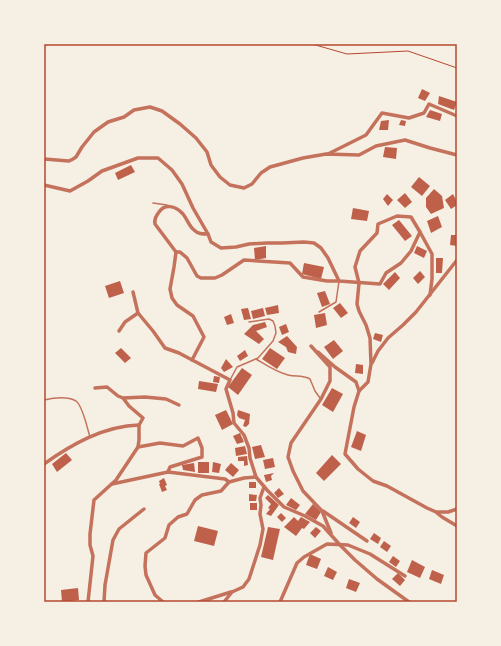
<svg xmlns="http://www.w3.org/2000/svg" width="501" height="646" font-family="'Alegreya Sans',sans-serif">
<rect width="100%" height="100%" fill="#f6efe4"/>
<g fill="#bf614a">
<polygon points="422,89 430,93 425,101 418,98"/>
<polygon points="439,96 457,102 454,110 438,104"/>
<polygon points="430,110 442,114 440,121 426,117"/>
<polygon points="389,120 388,130 379,130 381,121"/>
<polygon points="401,120 406,121 405,126 399,125"/>
<polygon points="385,147 397,148 396,159 383,157"/>
<polygon points="131,165 135,172 118,180 115,173"/>
<polygon points="419,177 430,186 422,196 411,187"/>
<polygon points="434,189 442,196 444,208 431,214 426,207 426,198"/>
<polygon points="405,193 412,202 405,208 397,200"/>
<polygon points="387,194 393,200 388,206 383,199"/>
<polygon points="453,194 457,202 457,205 451,209 445,200"/>
<polygon points="353,208 369,211 367,221 351,219"/>
<polygon points="438,216 442,227 431,233 427,221"/>
<polygon points="399,220 412,236 405,241 392,225"/>
<polygon points="451,235 457,235 457,246 450,245"/>
<polygon points="266,246 266,258 255,260 254,248"/>
<polygon points="417,246 427,251 424,258 414,253"/>
<polygon points="436,258 443,258 442,273 436,273"/>
<polygon points="304,263 324,267 321,279 302,274"/>
<polygon points="420,271 425,277 418,284 413,278"/>
<polygon points="395,272 400,278 389,290 383,284"/>
<polygon points="120,281 124,293 109,298 105,286"/>
<polygon points="325,291 330,304 322,307 317,293"/>
<polygon points="340,303 348,313 341,318 333,308"/>
<polygon points="278,305 279,313 267,315 265,308"/>
<polygon points="248,308 251,319 244,320 241,309"/>
<polygon points="263,308 265,316 253,319 251,311"/>
<polygon points="325,313 327,325 316,328 314,315"/>
<polygon points="231,314 234,323 227,325 224,317"/>
<polygon points="265,322 267,327 256,331 264,339 259,344 244,334 253,325"/>
<polygon points="286,324 289,332 282,335 279,327"/>
<polygon points="375,333 383,335 381,342 373,339"/>
<polygon points="287,336 297,347 296,354 288,352 286,347 278,342"/>
<polygon points="334,340 343,351 333,359 324,347"/>
<polygon points="121,348 131,358 125,363 115,353"/>
<polygon points="270,348 285,358 277,369 262,359"/>
<polygon points="245,350 248,356 240,361 237,356"/>
<polygon points="226,359 233,367 224,372 221,368"/>
<polygon points="356,364 363,365 363,374 355,373"/>
<polygon points="242,368 252,375 238,395 228,387"/>
<polygon points="214,376 220,377 219,383 213,382"/>
<polygon points="199,381 218,384 216,392 198,389"/>
<polygon points="332,388 343,394 333,412 322,405"/>
<polygon points="226,410 233,424 222,430 215,415"/>
<polygon points="238,410 250,414 249,424 246,427 243,426 245,420 239,418 237,415"/>
<polygon points="357,431 366,435 361,451 351,447"/>
<polygon points="240,433 244,442 237,444 233,436"/>
<polygon points="261,445 265,457 255,459 252,447"/>
<polygon points="245,446 247,454 236,456 235,448"/>
<polygon points="66,453 72,460 57,472 52,464"/>
<polygon points="332,455 341,464 324,481 316,473"/>
<polygon points="247,456 248,465 244,466 244,461 238,461 238,457"/>
<polygon points="273,458 275,467 265,469 263,460"/>
<rect x="198" y="462" width="11" height="11"/>
<polygon points="213,462 221,464 219,473 212,472"/>
<polygon points="194,463 195,472 183,470 182,465"/>
<polygon points="231,463 239,470 233,477 225,470"/>
<polygon points="274,473 271,476 272,480 266,482 264,475"/>
<polygon points="164,478 167,485 165,486 167,490 162,492 159,484 160,484 159,481"/>
<rect x="249" y="482" width="7" height="6"/>
<polygon points="279,488 284,494 278,498 274,493"/>
<polygon points="249,494 257,495 256,501 249,501"/>
<polygon points="268,495 279,505 271,516 266,514 270,509 268,508 271,504 265,498"/>
<polygon points="291,498 300,505 296,510 286,505"/>
<rect x="250" y="503" width="7" height="7"/>
<polygon points="313,504 321,512 316,520 305,514"/>
<polygon points="281,513 286,518 282,522 277,517"/>
<polygon points="294,517 298,521 301,517 310,522 304,529 302,528 296,536 284,527"/>
<polygon points="353,517 360,522 356,528 349,523"/>
<polygon points="198,526 218,531 214,546 194,541"/>
<polygon points="268,527 280,529 273,560 261,557"/>
<polygon points="316,527 321,531 315,538 310,533"/>
<polygon points="374,533 381,538 378,544 370,539"/>
<polygon points="384,541 391,546 387,552 380,547"/>
<polygon points="310,554 321,559 317,569 306,565"/>
<polygon points="393,556 400,561 396,567 389,562"/>
<polygon points="412,560 425,567 420,578 407,572"/>
<polygon points="328,567 337,572 333,580 324,576"/>
<polygon points="432,570 444,575 441,584 429,579"/>
<polygon points="398,573 405,580 400,586 392,579"/>
<polygon points="349,579 360,583 356,592 346,588"/>
<polygon points="78,588 79,600 62,602 61,590"/>
</g>
<g fill="none" stroke-linecap="round" stroke-linejoin="round">
<polyline stroke="#b5482f" stroke-width="1" points="312,44 347,54 408,51 457,68"/>
<g stroke="#c5725c" stroke-width="1.5">
<polyline points="153,203 167,205"/>
<polyline points="319,312 336,302 339,281"/>
<path d="M256,359c10,6 20,13 32,16 8,2 14,0 22,4l5,12 5,7"/>
<polyline points="230,380 237,367 258,358 273,341 276,333 275,326 273,321 269,319 249,322"/>
<path d="M44,400c9,-2 23,-4 32,1 7,5 11,27 14,36"/>
</g>
<g stroke="#c5725c" stroke-width="3.5">
<polyline points="328,154 366,135 382,113 409,118 424,113 429,104 457,116"/>
<polyline points="44,159 69,161 73,159 76,157 82,147 94,132 108,122 124,117 134,110 150,107 162,111 180,124 196,138 207,152 211,165 220,177 230,185 244,188 252,184 261,173 270,167 303,158 326,154 359,155 376,146 405,140 430,148 457,155"/>
<polyline points="44,185 70,191 88,181 102,171 138,158 158,158 172,170 182,184 193,208 208,234 211,242 221,248 236,247 249,244 267,243 282,243 304,242 314,243 321,248 328,258 339,281 380,284 386,273 401,263 411,251 420,232"/>
<polyline points="176,252 180,252 187,258 197,276 201,278 215,278 222,275 244,260 290,263 303,277 327,281 339,281"/>
<polyline points="176,252 174,267 170,289 172,298 177,305 193,316 204,337 192,360"/>
<path d="M176,252l-21,-28c-1,-5 1,-8 4,-12 6,-9 17,-6 24,2 4,5 6,12 11,16 4,4 8,4 14,4"/>
<polyline points="133,292 138,313"/>
<polyline points="430,295 432,279 432,254 420,232 411,217 397,216 378,224 377,233 360,251 355,267 359,283 357,304 359,311 366,325 370,338 371,364 368,382 359,391 354,407 345,454 358,469 373,481 387,486 427,508 436,512 448,512 457,509"/>
<polyline points="119,331 125,322 138,313 153,331 165,348 179,353 230,380 226,389 233,413 234,423 244,435 249,448 250,458 256,477 267,490 284,507 305,516 323,526 340,545 355,560 377,579 409,602"/>
<polyline points="311,346 330,367 330,381 321,399 291,443 288,457 293,471 303,491 322,511 331,533"/>
<polyline points="318,352 335,367 356,382 359,391"/>
<polyline points="372,363 378,351 388,338 403,325 416,312 457,260"/>
<polyline points="123,398 145,397 166,399 179,405"/>
<polyline points="138,447 160,443 183,446 198,438 202,448 202,457 170,467 168,472"/>
<path d="M44,464c28,-20 60,-38 95,-39"/>
<polyline points="112,484 168,472 225,479 229,482 244,478 256,477"/>
<polyline points="323,511 367,541"/>
<polyline points="437,513 442,517 457,526"/>
<polyline points="88,602 93,556 90,545 90,534 94,500 116,480 138,447 139,440 139,425 143,418 129,406 123,398 118,396 107,387 95,388"/>
<polyline points="104,602 105,585 113,540 119,529 144,509"/>
<polyline points="163,602 155,595 146,575 145,566 146,553 165,538 169,525 178,517 187,514 195,500 202,495 221,491 229,482"/>
<polyline points="199,602 231,592"/>
<polyline points="224,602 232,592 243,587 249,579 260,545 263,529 260,514 261,505 260,498 264,487"/>
<polyline points="280,602 297,563 304,557 327,544 348,545 370,554 405,576"/>
</g>
</g>
<rect width="501" height="646" fill="none" stroke="#f6efe4" stroke-width="90"/>
<rect x="45" y="45" width="411" height="556" fill="none" stroke="#b5482f" stroke-width="1.5"/>
</svg>
